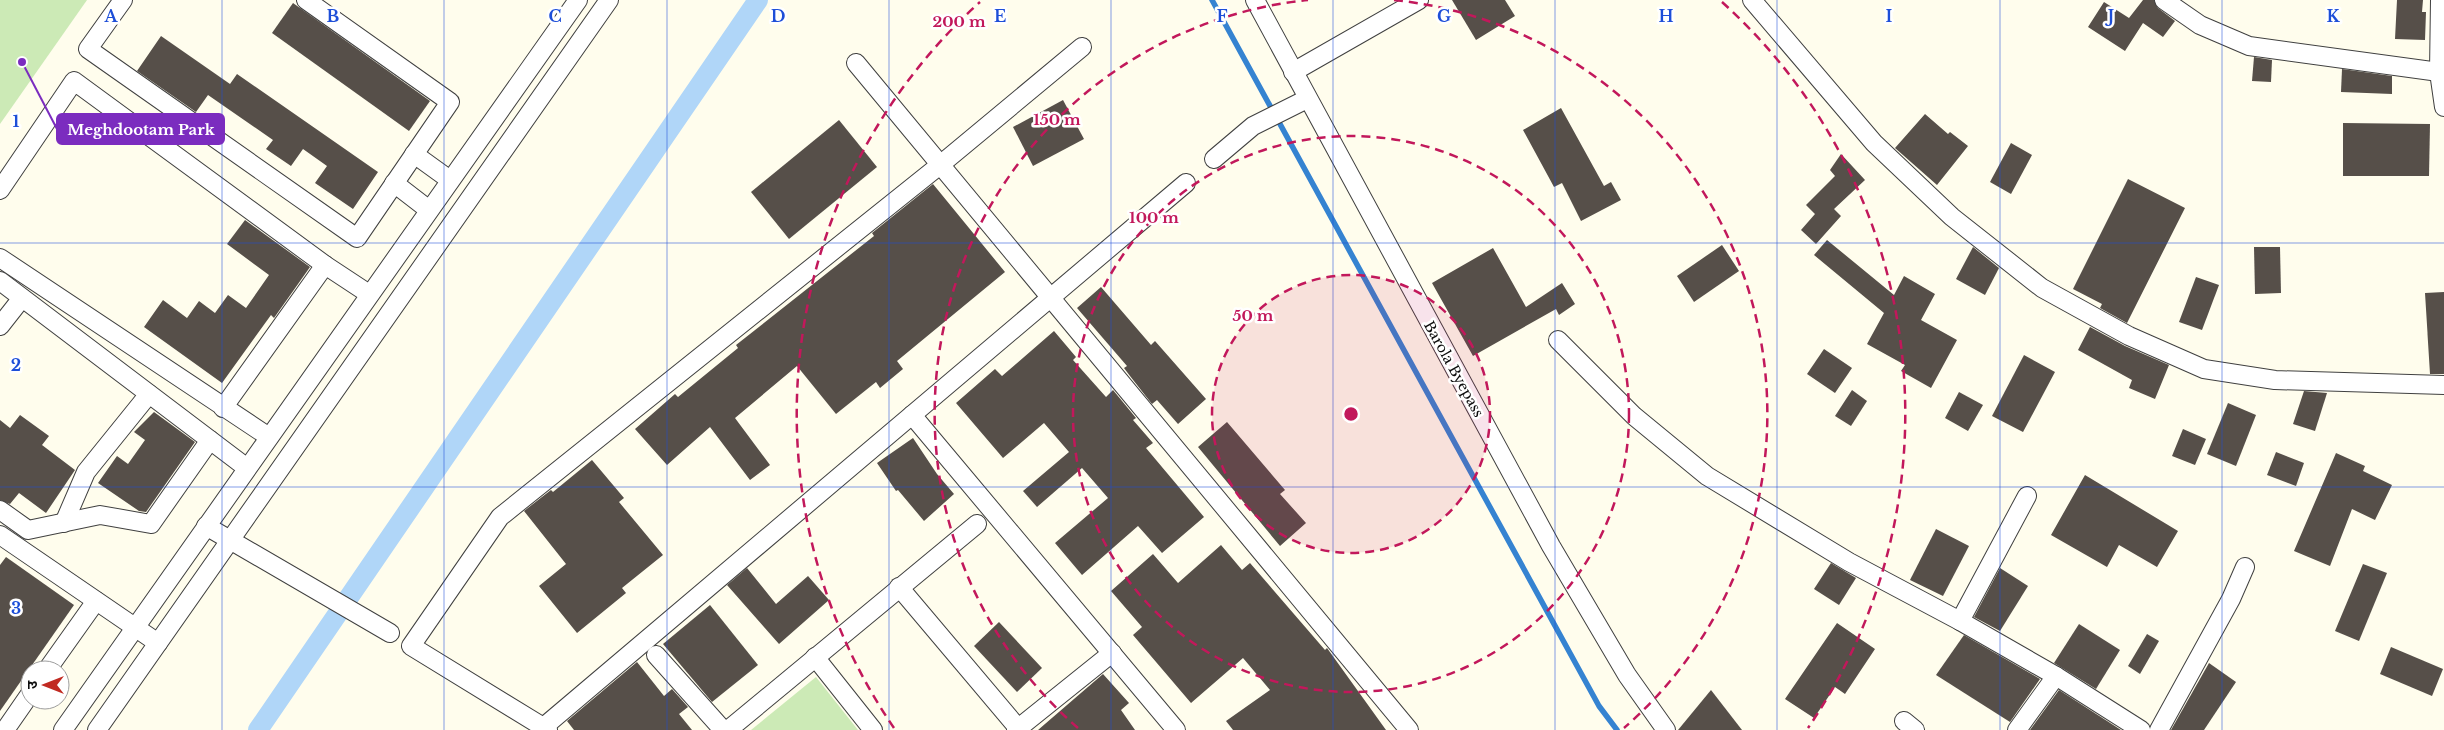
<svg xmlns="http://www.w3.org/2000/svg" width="2444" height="730" font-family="'Libre Baskerville','Noto Sans Devanagari',serif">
<rect width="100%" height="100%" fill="#fffded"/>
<g fill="#cceab6">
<polygon points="0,0 87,0 0,124"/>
<polygon points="816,677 858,730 751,730"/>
</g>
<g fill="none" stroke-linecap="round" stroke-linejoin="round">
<polyline stroke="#3583d1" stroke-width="5.5" points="1212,0 1599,706 1617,730"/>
<polyline stroke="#b0d6f8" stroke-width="20" points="258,730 758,0"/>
</g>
<g fill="#564f49">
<polygon points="1452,0 1505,0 1515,16 1476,40"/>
<polygon points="2143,0 2154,0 2158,8 2175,21 2163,37 2143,23 2125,51 2088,27 2104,2 2129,18"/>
<polygon points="2397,0 2423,0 2422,12 2426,12 2425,40 2395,39"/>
<polygon points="293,3 430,101 409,131 272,33"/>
<polygon points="161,36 230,84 237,74 378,172 353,209 315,183 327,166 303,149 291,166 266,149 273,140 208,95 196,112 137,71"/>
<polygon points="2254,57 2272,60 2271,82 2252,81"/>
<polygon points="2342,69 2392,76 2392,94 2341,92"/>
<polygon points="1063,100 1084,139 1033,166 1013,127"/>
<polygon points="1561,108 1604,186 1611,182 1621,200 1581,221 1562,183 1554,187 1523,130"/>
<polygon points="1925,114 1948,134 1950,132 1968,146 1937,185 1895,148"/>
<polygon points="839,120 877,167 789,239 751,192"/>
<polygon points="2343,123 2430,124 2429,176 2343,176"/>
<polygon points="2011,143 2032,155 2011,194 1990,182"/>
<polygon points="1841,154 1865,180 1834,209 1841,216 1816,244 1801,230 1815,214 1806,205 1835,176 1830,170"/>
<polygon points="2128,179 2185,208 2127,323 2100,308 2102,304 2073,289"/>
<polygon points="933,184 1005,272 897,361 903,369 880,388 876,382 836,414 797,366 735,418 770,465 750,480 710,427 667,465 635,429 675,394 678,397 738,348 736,345 874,236 872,233"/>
<polygon points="245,220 310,267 274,318 271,315 222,383 144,327 163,300 187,318 199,301 215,313 228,295 246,308 269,275 227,244"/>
<polygon points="1827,240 1894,295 1904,276 1935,294 1921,320 1957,340 1931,388 1901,371 1905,365 1867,344 1884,313 1814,255"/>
<polygon points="1722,245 1739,271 1694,302 1677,276"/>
<polygon points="1973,247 1999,268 1985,295 1956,279"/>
<polygon points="2254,247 2280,247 2281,293 2255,294"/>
<polygon points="1493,248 1526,307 1562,283 1575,304 1559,315 1556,309 1473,356 1432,283"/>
<polygon points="2196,277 2219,285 2202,330 2179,322"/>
<polygon points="1101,287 1151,345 1155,341 1206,399 1178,424 1157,400 1152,404 1130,376 1124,368 1127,366 1077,308"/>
<polygon points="2444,292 2444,374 2430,374 2425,293"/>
<polygon points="2090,327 2125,346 2169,365 2155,399 2129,388 2132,380 2078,350"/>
<polygon points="1054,331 1076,357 1073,360 1106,397 1113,390 1136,418 1133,420 1153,443 1146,448 1204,517 1162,553 1138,526 1082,575 1055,543 1108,498 1082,468 1037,507 1023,491 1069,452 1044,423 1003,458 956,403 995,369 1002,376"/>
<polygon points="1824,349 1852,368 1835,393 1807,374"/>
<polygon points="2024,355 2055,372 2023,432 1992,416"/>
<polygon points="1852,390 1867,401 1851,426 1835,416"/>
<polygon points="2304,391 2327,393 2315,431 2293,424"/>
<polygon points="1959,392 1983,405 1968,431 1945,418"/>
<polygon points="2228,403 2256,415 2236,466 2207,454"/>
<polygon points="154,412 195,442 146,512 139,511 98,483 117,456 128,464 145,440 134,432"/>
<polygon points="20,415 49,436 42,445 75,470 46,513 19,493 10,504 0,500 0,420 10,428"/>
<polygon points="1227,422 1285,490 1280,494 1306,523 1280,546 1198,447"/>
<polygon points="2183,429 2206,439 2195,465 2172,456"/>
<polygon points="913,438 937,474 954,494 924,521 898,490 896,491 877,463"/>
<polygon points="2276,452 2304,463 2296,486 2267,475"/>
<polygon points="2336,453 2365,466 2363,471 2392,485 2375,520 2352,509 2330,566 2294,551"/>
<polygon points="592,460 624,498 619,502 663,555 622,588 626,593 577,633 539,586 566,564 524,511 551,490 553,492"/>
<polygon points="2085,475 2178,531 2157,567 2119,545 2107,567 2051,535"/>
<polygon points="1936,529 1969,546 1943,596 1910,580"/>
<polygon points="1221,545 1242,570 1250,563 1325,650 1327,648 1386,730 1233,730 1226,721 1270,690 1243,658 1191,703 1133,635 1142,627 1111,591 1153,554 1178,583"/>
<polygon points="6,557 74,605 0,711 0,565"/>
<polygon points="1831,563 1856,578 1839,605 1814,589"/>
<polygon points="2363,564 2387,573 2359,641 2335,631"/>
<polygon points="747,568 776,604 808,576 829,600 779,644 727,585"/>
<polygon points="2000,568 2028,586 2000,631 1974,617"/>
<polygon points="710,605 758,665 712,702 663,644"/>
<polygon points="999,622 1042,668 1017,692 974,646"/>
<polygon points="1837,623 1875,649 1845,694 1835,687 1814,718 1785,699"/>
<polygon points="2079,624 2120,650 2096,689 2054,663"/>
<polygon points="2147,634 2159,641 2140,674 2128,666"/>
<polygon points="1964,635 2040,679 2010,722 1936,675"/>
<polygon points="2391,647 2443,669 2432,696 2380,674"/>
<polygon points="637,662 664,696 672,689 688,707 679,714 692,730 574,730 567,721"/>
<polygon points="2209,663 2236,682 2204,730 2171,730"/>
<polygon points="1103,674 1129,703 1121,710 1135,730 1038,730"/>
<polygon points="1711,690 1742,730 1678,730"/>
<polygon points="2059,690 2121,730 2030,730"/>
</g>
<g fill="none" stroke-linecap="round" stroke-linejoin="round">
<defs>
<g id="street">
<polyline points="123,0 88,49 357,238 450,102 306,0"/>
<polyline points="1255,0 1551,546 1627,675 1666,730"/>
<polyline points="1752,0 1874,143 1952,217 2042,288 2129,336 2204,369 2275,380 2444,385"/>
<polyline points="2164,0 2200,25 2249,46 2439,72"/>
<polyline points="2440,0 2439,72 2444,107"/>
<polyline points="856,63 1409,730"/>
<polyline points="1293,72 1419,0"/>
<polyline points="414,154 450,180"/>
<polyline points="1214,159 1253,126 1307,99"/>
<polyline points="394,183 429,210"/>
<polyline points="0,190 74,81 325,265 369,294"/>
<polyline points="0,258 269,437"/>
<polyline points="0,281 247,468"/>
<polyline points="0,326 22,298"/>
<polyline points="1558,340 1634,416 1707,476 1849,562 1960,621"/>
<polyline points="223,408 325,265"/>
<polyline points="912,415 1176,730"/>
<polyline points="2027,496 1960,621 2056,676 2141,730"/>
<polyline points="0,510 28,530 100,515 151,524 210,440"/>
<polyline points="64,523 86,472 149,394"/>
<polyline points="206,526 390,633"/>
<polyline points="0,535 158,643"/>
<polyline points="899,587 1018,728"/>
<polyline points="656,655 723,730"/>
<polyline points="815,657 873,730"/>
<polyline points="47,670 96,601"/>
<polyline points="1904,721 1915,730"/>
<polyline points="5,730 30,694"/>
<polyline points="63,730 578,0"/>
<polyline points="97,730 609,0"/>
<polyline points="540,730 1186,183"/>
<polyline points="548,730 411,646 500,517 940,165 1082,47"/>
<polyline points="728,730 977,524"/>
<polyline points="1016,730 1112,653"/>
<polyline points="2017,730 2056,676"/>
<polyline points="2159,730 2231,599 2245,567"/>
</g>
</defs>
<use href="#street" stroke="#404040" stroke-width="20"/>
<use href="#street" stroke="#fff" stroke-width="18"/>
</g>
<path fill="none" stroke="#1d4ed8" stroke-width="1" stroke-opacity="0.55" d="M222,0v730M444,0v730M667,0v730M889,0v730M1111,0v730M1333,0v730M1555,0v730M1777,0v730M2000,0v730M2222,0v730M0,243h2444M0,487h2444"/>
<circle cx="1351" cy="414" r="139" fill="#c2185b" fill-opacity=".12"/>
<g fill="none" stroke="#c2185b" stroke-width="2.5" stroke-dasharray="9 6">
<circle cx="1351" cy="414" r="139"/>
<circle cx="1351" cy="414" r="278"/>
<path d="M1078 728A416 416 0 0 1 1308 0M1394 0A416 416 0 0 1 1624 728"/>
<path d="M894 728A555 555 0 0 1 980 2M1722 2A555 555 0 0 1 1808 728"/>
</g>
<g text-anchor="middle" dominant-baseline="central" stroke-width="5" stroke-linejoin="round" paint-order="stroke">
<g font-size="14" fill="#0d0d0d" stroke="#fff">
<text transform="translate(1454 369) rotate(61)">Barola Byepass</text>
</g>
</g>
<g font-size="16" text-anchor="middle" font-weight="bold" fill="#1d4ed8" stroke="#fff" stroke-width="5" stroke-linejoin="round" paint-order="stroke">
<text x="111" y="22">A</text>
<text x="333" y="22">B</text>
<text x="555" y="22">C</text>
<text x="778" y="22">D</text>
<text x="1000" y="22">E</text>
<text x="1222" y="22">F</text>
<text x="1444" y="22">G</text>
<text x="1666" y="22">H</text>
<text x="1889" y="22">I</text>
<text x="2111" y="22">J</text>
<text x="2333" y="22">K</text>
<text x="16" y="127">1</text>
<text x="16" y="371">2</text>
<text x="16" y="614">3</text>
</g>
<circle cx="1351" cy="414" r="8" fill="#c2185b" stroke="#fff" stroke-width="2.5"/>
<g font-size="15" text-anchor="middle" font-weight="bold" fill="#c2185b" stroke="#fff" stroke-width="5" stroke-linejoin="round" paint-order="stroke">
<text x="959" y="27">200 m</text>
<text x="1057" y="125">150 m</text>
<text x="1154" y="223">100 m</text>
<text x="1253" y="321">50 m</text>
</g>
<path fill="none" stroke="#7b2cbf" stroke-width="2" d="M22 62L57 129"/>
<circle fill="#7b2cbf" stroke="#fff" stroke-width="2" cx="22" cy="62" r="5"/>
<rect fill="#7b2cbf" stroke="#7b2cbf" stroke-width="2" x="57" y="114" width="167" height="30" rx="5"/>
<g font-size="15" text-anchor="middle" font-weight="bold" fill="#fff">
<text x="141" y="135">Meghdootam Park</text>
</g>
<g transform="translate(45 685) rotate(270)"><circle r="24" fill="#ffffff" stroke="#9e9e9e"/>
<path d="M0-4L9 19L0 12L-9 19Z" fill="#c12a21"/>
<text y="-8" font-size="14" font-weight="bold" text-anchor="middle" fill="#0d0d0d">उ</text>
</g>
</svg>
